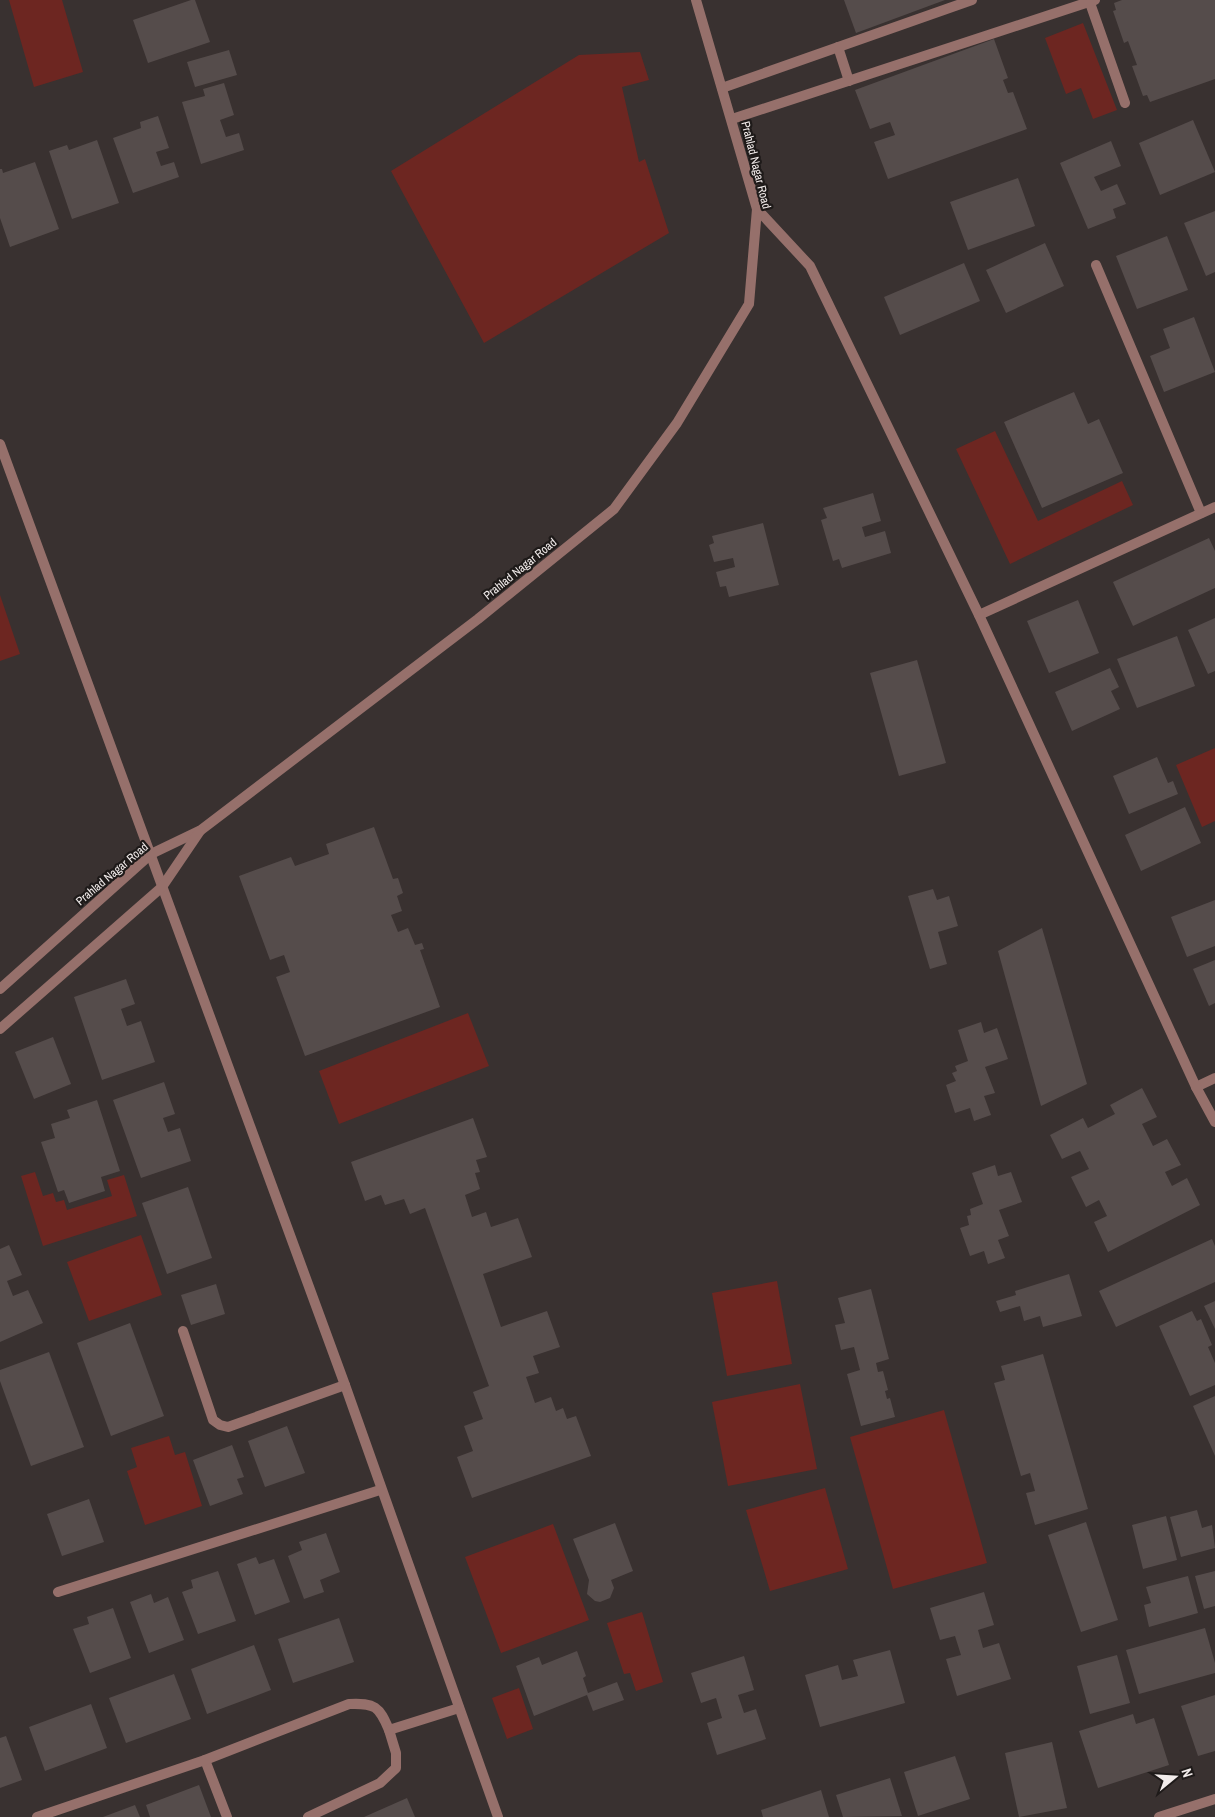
<svg xmlns="http://www.w3.org/2000/svg" width="1215" height="1817" font-family="'Archivo Narrow',sans-serif">
<rect width="100%" height="100%" fill="#393130"/>
<g fill="#6d2621">
<polygon points="9,0 62,0 83,72 34,87"/>
<polygon points="1083,23 1117,110 1093,119 1081,88 1066,94 1045,38"/>
<polygon points="640,52 649,80 622,87 639,162 645,159 669,233 484,343 391,171 579,55"/>
<polygon points="995,431 1038,521 1122,481 1133,505 1010,564 956,449"/>
<polygon points="0,595 20,654 0,661"/>
<polygon points="1215,748 1215,821 1202,827 1176,765"/>
<polygon points="468,1013 489,1066 339,1124 319,1071"/>
<polygon points="35,1172 43,1196 53,1193 56,1202 64,1200 67,1210 112,1196 107,1180 124,1175 137,1216 43,1246 21,1176"/>
<polygon points="141,1235 162,1295 89,1321 67,1262"/>
<polygon points="777,1281 792,1364 727,1376 712,1293"/>
<polygon points="800,1384 817,1469 728,1486 712,1402"/>
<polygon points="944,1410 987,1563 893,1589 850,1437"/>
<polygon points="169,1436 175,1455 185,1452 202,1506 145,1525 127,1471 137,1467 131,1448"/>
<polygon points="825,1488 848,1569 770,1591 746,1510"/>
<polygon points="553,1524 589,1620 501,1653 465,1557"/>
<polygon points="642,1612 663,1682 636,1691 630,1673 624,1674 607,1623"/>
<polygon points="519,1688 533,1729 507,1739 492,1698"/>
</g>
<g fill="#554c4b">
<polygon points="191,0 195,0 210,42 148,63 133,20"/>
<polygon points="844,0 945,0 856,33"/>
<polygon points="1122,0 1215,0 1215,79 1150,102 1147,95 1143,96 1132,66 1137,65 1128,41 1124,43 1113,11 1116,10 1114,3"/>
<polygon points="994,39 1008,78 1003,80 1008,93 1013,92 1027,129 888,179 874,142 895,135 890,122 870,129 855,90"/>
<polygon points="229,50 237,75 195,87 187,62"/>
<polygon points="224,83 234,115 220,120 226,137 239,133 244,150 201,164 182,102 205,96 203,89"/>
<polygon points="158,116 169,148 156,152 161,166 174,162 179,177 133,193 113,138 141,128 140,122"/>
<polygon points="1193,120 1215,172 1160,195 1139,143"/>
<polygon points="97,140 119,203 72,219 49,151 67,145 69,150"/>
<polygon points="1111,141 1121,166 1094,177 1101,191 1117,184 1126,204 1113,209 1116,218 1088,229 1060,163"/>
<polygon points="35,162 59,229 10,247 0,218 0,169 2,169 3,173"/>
<polygon points="1018,178 1035,226 968,250 950,202"/>
<polygon points="1215,211 1215,272 1206,276 1184,223"/>
<polygon points="1167,236 1188,290 1137,309 1116,256"/>
<polygon points="1045,243 1064,286 1006,313 986,270"/>
<polygon points="964,263 980,301 900,335 884,297"/>
<polygon points="1194,317 1215,372 1164,392 1150,356 1170,348 1163,329"/>
<polygon points="1074,392 1088,424 1099,419 1123,473 1042,508 1004,422"/>
<polygon points="873,493 881,521 862,527 865,537 885,531 891,553 842,568 839,559 833,561 821,520 827,518 823,508"/>
<polygon points="763,523 779,585 729,597 726,586 720,587 716,572 735,567 733,558 714,562 709,545 714,543 712,536"/>
<polygon points="1209,538 1215,551 1215,588 1133,626 1113,582"/>
<polygon points="1078,600 1099,653 1049,673 1027,621"/>
<polygon points="1215,618 1215,671 1208,674 1188,630"/>
<polygon points="1177,636 1195,686 1137,708 1117,659"/>
<polygon points="917,660 946,763 899,776 870,673"/>
<polygon points="1110,668 1119,687 1111,691 1120,709 1072,731 1055,692"/>
<polygon points="1157,757 1168,783 1173,781 1178,794 1129,814 1113,776"/>
<polygon points="1185,807 1201,843 1141,871 1125,835"/>
<polygon points="374,827 393,879 398,878 403,893 397,896 402,911 391,915 398,932 408,928 415,945 422,943 424,949 420,950 440,1007 305,1056 276,977 290,972 284,955 270,960 239,876 291,857 295,866 329,854 326,844"/>
<polygon points="933,889 937,900 949,896 958,926 938,932 947,964 930,969 908,896"/>
<polygon points="1215,900 1215,946 1187,957 1171,917"/>
<polygon points="1042,928 1087,1084 1041,1106 998,951"/>
<polygon points="1215,960 1215,1003 1209,1006 1193,969"/>
<polygon points="126,979 135,1004 121,1009 127,1026 141,1021 155,1062 102,1080 74,997"/>
<polygon points="981,1022 984,1033 997,1028 1008,1059 985,1067 995,1093 984,1096 991,1115 974,1121 970,1108 955,1113 946,1085 956,1081 952,1073 957,1071 955,1066 968,1061 958,1030"/>
<polygon points="53,1037 71,1084 34,1099 15,1052"/>
<polygon points="164,1082 175,1114 163,1118 168,1132 180,1128 191,1161 141,1178 113,1100"/>
<polygon points="1142,1088 1157,1117 1142,1124 1153,1146 1167,1139 1181,1165 1165,1172 1172,1186 1187,1178 1200,1205 1108,1252 1094,1222 1107,1216 1099,1200 1086,1207 1071,1177 1089,1169 1080,1151 1062,1159 1050,1135 1083,1118 1088,1128 1115,1114 1110,1105"/>
<polygon points="97,1100 120,1171 101,1177 105,1191 69,1203 64,1190 58,1192 41,1142 55,1138 51,1124 70,1118 67,1110"/>
<polygon points="473,1118 487,1157 476,1160 480,1172 475,1173 480,1189 465,1195 472,1217 486,1212 491,1227 518,1218 532,1257 483,1274 501,1327 547,1311 560,1347 533,1356 539,1373 526,1377 535,1403 551,1397 556,1411 563,1408 567,1419 576,1416 591,1456 472,1498 457,1457 473,1451 464,1426 483,1419 473,1392 489,1386 425,1208 410,1214 404,1199 385,1205 381,1195 365,1201 351,1162"/>
<polygon points="995,1165 998,1176 1011,1172 1022,1202 999,1210 1009,1236 998,1240 1005,1258 988,1264 984,1251 970,1256 960,1228 969,1225 967,1216 971,1215 970,1209 983,1204 972,1173"/>
<polygon points="188,1187 212,1258 167,1274 142,1203"/>
<polygon points="1212,1239 1215,1246 1215,1282 1116,1327 1099,1291"/>
<polygon points="9,1245 22,1275 7,1281 13,1296 28,1290 43,1323 0,1342 0,1249"/>
<polygon points="1069,1274 1082,1316 1043,1327 1040,1316 1024,1321 1020,1306 1000,1312 996,1301 1016,1295 1015,1291"/>
<polygon points="216,1284 225,1314 191,1325 181,1295"/>
<polygon points="871,1289 889,1359 876,1363 878,1372 883,1371 888,1390 885,1391 887,1399 890,1398 895,1417 861,1426 847,1374 860,1370 854,1347 841,1350 835,1325 845,1323 838,1298"/>
<polygon points="1215,1301 1215,1329 1204,1306"/>
<polygon points="1192,1311 1197,1321 1201,1319 1212,1345 1208,1347 1215,1363 1215,1385 1190,1396 1159,1326"/>
<polygon points="130,1323 164,1416 111,1436 77,1343"/>
<polygon points="49,1352 84,1447 31,1466 0,1381 0,1370"/>
<polygon points="1043,1354 1088,1509 1035,1525 1026,1493 1035,1491 1030,1473 1021,1476 994,1383 1005,1380 1001,1366"/>
<polygon points="1215,1396 1215,1456 1193,1406"/>
<polygon points="287,1426 305,1473 265,1487 248,1441"/>
<polygon points="232,1445 244,1477 237,1479 243,1494 210,1506 193,1460"/>
<polygon points="89,1499 104,1542 62,1556 47,1514"/>
<polygon points="1197,1510 1202,1528 1212,1525 1215,1548 1181,1557 1170,1517"/>
<polygon points="1166,1516 1177,1560 1143,1569 1132,1525"/>
<polygon points="1086,1522 1118,1620 1081,1632 1048,1535"/>
<polygon points="615,1523 633,1571 611,1580 614,1588 610,1598 600,1602 595,1601 587,1594 589,1580 573,1539"/>
<polygon points="326,1533 340,1572 320,1580 324,1592 304,1599 288,1556 302,1550 299,1542"/>
<polygon points="256,1557 259,1564 274,1559 290,1602 255,1615 237,1564"/>
<polygon points="218,1571 236,1621 198,1634 182,1592 193,1588 191,1580"/>
<polygon points="1215,1571 1215,1606 1204,1609 1195,1576"/>
<polygon points="1188,1576 1198,1613 1149,1627 1144,1605 1151,1603 1146,1587"/>
<polygon points="984,1592 994,1625 978,1630 983,1648 999,1643 1011,1679 957,1696 946,1659 961,1655 955,1636 940,1640 930,1608"/>
<polygon points="151,1594 154,1603 168,1597 184,1640 149,1653 130,1602"/>
<polygon points="113,1608 131,1658 90,1673 73,1629 89,1624 87,1617"/>
<polygon points="339,1618 354,1662 293,1683 278,1639"/>
<polygon points="1205,1628 1215,1663 1215,1673 1139,1694 1126,1650"/>
<polygon points="254,1645 271,1690 207,1714 191,1669"/>
<polygon points="890,1650 905,1703 820,1727 805,1675 838,1665 842,1680 858,1676 853,1660"/>
<polygon points="577,1651 586,1676 583,1678 588,1693 617,1682 624,1700 593,1711 587,1695 534,1716 516,1666 539,1657 542,1665"/>
<polygon points="1117,1655 1130,1703 1090,1714 1077,1666"/>
<polygon points="744,1656 754,1690 738,1695 744,1713 756,1709 766,1739 717,1755 707,1723 722,1718 716,1698 701,1703 691,1673"/>
<polygon points="174,1674 191,1719 126,1743 109,1698"/>
<polygon points="1215,1695 1215,1751 1198,1756 1181,1706"/>
<polygon points="91,1704 107,1748 45,1771 29,1727"/>
<polygon points="1133,1714 1136,1724 1154,1718 1169,1765 1098,1788 1079,1731"/>
<polygon points="6,1736 22,1780 0,1788 0,1738"/>
<polygon points="1052,1742 1067,1808 1019,1817 1005,1753"/>
<polygon points="955,1756 970,1799 918,1816 904,1772"/>
<polygon points="890,1778 902,1816 843,1817 836,1795"/>
<polygon points="199,1785 211,1817 150,1817 146,1805"/>
<polygon points="821,1790 829,1817 763,1817 761,1810"/>
<polygon points="407,1798 415,1817 364,1817"/>
<polygon points="135,1805 140,1817 103,1817"/>
</g>
<g fill="none" stroke-linecap="round" stroke-linejoin="round">
<polyline stroke="#96706b" stroke-width="10" points="183,1331 213,1420 220,1425 228,1427 345,1385"/>
<g stroke="#96706b" stroke-width="10">
<polyline points="1089,0 1125,103"/>
<polyline points="838,47 849,81"/>
<polyline points="722,88 972,0"/>
<polyline points="732,119 1095,0"/>
<polyline points="1096,265 1201,513"/>
<polyline points="979,615 1215,507"/>
<polyline points="1196,1087 1215,1078"/>
<polyline points="58,1592 380,1490"/>
<polyline points="205,1760 227,1817"/>
<path d="M37,1817l168,-57 144,-56c26,-1 30,2 40,26l70,-22"/>
<polyline points="308,1817 380,1783 396,1768 396,1753 389,1730"/>
<polyline points="1159,1817 1215,1799"/>
</g>
<g stroke="#96706b" stroke-width="10">
<polyline points="757,209 810,266 979,615 1196,1087 1215,1122"/>
<polyline points="0,444 345,1385 498,1817"/>
<polyline points="0,989 151,854 201,830 478,619 614,509 677,423 749,304 757,209 696,0"/>
<polyline points="0,1029 162,887 200,831"/>
</g>
</g>
<g text-anchor="middle" dominant-baseline="central" stroke-width="4.5" stroke-linejoin="round" paint-order="stroke">
<g font-size="12" fill="#f2eceb" stroke="#1e1a19">
<text transform="translate(756 165) rotate(76)">Prahlad Nagar Road</text>
<text transform="translate(520 569) rotate(-39)">Prahlad Nagar Road</text>
<text transform="translate(112 874) rotate(-40)">Prahlad Nagar Road</text>
</g>
</g>
<g transform="translate(1175 1777) rotate(72)" stroke="#1e1a19" stroke-width="4" paint-order="stroke">
<path d="M0-4L9 19L0 12L-9 19Z" fill="#f2eceb"/>
<text y="-8" font-size="14" font-weight="bold" text-anchor="middle" fill="#f2eceb">N</text>
</g>
</svg>
